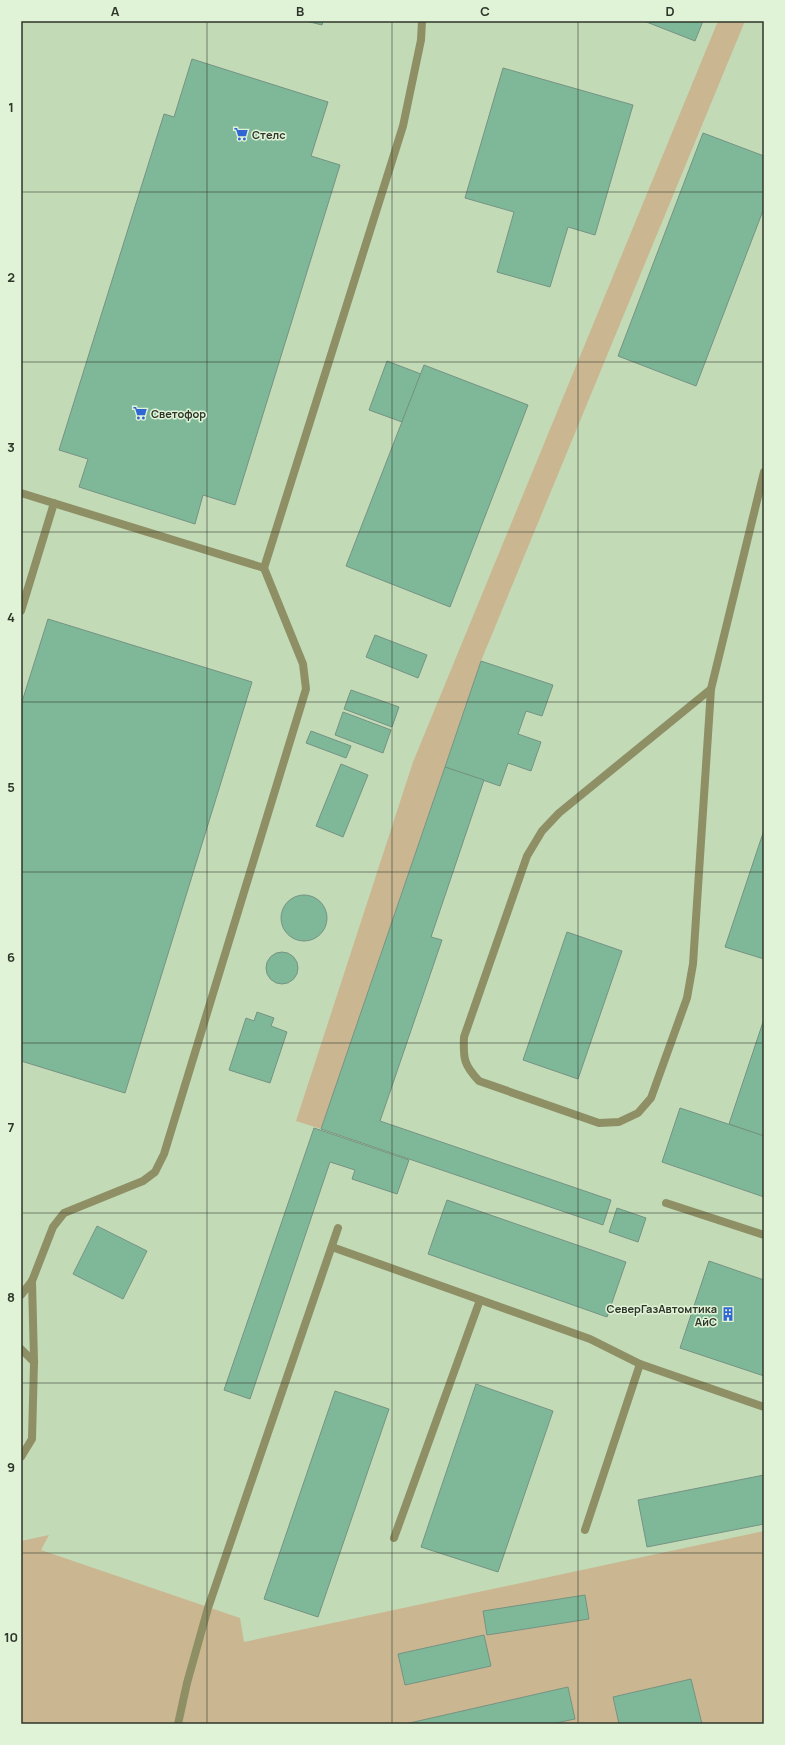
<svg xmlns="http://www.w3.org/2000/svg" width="785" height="1745" font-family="Manrope,sans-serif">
<rect width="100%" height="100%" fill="#d3e6c9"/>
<rect fill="#c3dab7" x="21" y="21" width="743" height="1703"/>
<g fill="#cab791">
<polygon points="718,21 745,21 481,661 321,1129 296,1121 413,762"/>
<polygon points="764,1531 764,1724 21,1724 21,1541 49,1535 41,1550 240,1618 244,1642"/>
</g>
<g fill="#7fb899" stroke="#759382">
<polygon points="306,21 323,21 322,25"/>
<polygon points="644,21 703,21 695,41"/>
<polygon points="192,59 328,102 311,156 340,165 235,505 203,495 195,524 79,487 88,459 59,450 164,114 174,117"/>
<polygon points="503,68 633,105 595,235 568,227 550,287 497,272 514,212 465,198"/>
<polygon points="703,133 764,156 764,208 696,386 618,356"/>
<polygon points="387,361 421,374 402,422 369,410"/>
<polygon points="424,365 528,405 450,607 346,566"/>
<polygon points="48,619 252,682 125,1093 21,1061 21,705"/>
<polygon points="375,635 427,655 418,678 366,657"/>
<polygon points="481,661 553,685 542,716 526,711 518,734 541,742 531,771 508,763 500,786 445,767"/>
<polygon points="351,690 399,707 392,727 344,709"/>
<polygon points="343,712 391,730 383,753 335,735"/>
<polygon points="311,731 351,746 346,758 306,743"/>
<polygon points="341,764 368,775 343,837 316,826"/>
<polygon points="445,767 484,780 431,937 442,940 380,1121 611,1200 603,1225 321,1129"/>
<polygon points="764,830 764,959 725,947"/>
<circle cx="304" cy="918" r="23"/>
<polygon points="567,932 622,951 578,1079 523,1060"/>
<circle cx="282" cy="968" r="16"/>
<polygon points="257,1012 274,1018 271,1026 287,1032 270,1083 229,1070 246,1018 254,1021"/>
<polygon points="764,1019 764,1136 729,1124"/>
<polygon points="680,1108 764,1136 764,1197 662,1162"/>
<polygon points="314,1128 409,1160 397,1194 352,1179 355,1170 330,1162 250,1399 224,1390"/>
<polygon points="447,1200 626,1262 607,1317 428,1254"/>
<polygon points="617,1208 646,1218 638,1242 609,1232"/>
<polygon points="97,1226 147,1251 123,1299 73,1274"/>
<polygon points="709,1261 764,1280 764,1376 680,1348"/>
<polygon points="476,1384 553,1411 498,1572 421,1547"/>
<polygon points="335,1391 389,1409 318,1617 264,1599"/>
<polygon points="764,1475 764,1524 647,1547 638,1500"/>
<polygon points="585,1595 589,1619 487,1635 483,1611"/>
<polygon points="484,1635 491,1666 405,1685 398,1654"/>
<polygon points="691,1679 702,1724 619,1724 613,1697"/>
<polygon points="568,1687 575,1719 551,1724 405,1724"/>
</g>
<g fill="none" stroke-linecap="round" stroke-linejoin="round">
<g stroke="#8e8f64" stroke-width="8">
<polyline points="21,493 264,568 403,126 421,40 422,21"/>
<polyline points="21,611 54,503"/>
<path d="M711,689l-152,124 -17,18 -15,25 -63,181c-1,22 0,28 15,44l120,42 20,-1 19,-9 13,-15 36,-100 6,-34 18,-275 53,-217"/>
<polyline points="666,1203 764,1235"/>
<polyline points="332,1247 590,1339 640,1364 764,1407"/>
<polyline points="21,1295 32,1281 53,1227 64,1213 143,1181 155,1172 164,1154 306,689 303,664 264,568"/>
<polyline points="21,1349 34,1362"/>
<polyline points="21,1457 32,1439 34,1362 32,1281"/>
<polyline points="585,1530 640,1364"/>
<polyline points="394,1538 480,1300"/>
<polyline points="178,1724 187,1683 208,1608 338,1228"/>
</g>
</g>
<path fill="none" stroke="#2e352a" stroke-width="1" stroke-opacity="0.55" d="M207,21v1703M392,21v1703M578,21v1703M21,192h743M21,362h743M21,532h743M21,702h743M21,872h743M21,1043h743M21,1213h743M21,1383h743M21,1553h743"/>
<defs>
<symbol id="supermarket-bare" viewBox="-9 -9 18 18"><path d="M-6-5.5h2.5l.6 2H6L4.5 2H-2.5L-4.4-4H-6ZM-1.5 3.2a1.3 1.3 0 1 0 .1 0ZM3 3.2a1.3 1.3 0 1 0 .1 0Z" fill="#3066d4" stroke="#e0f3d6" stroke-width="2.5" paint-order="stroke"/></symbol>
<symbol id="building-bare" viewBox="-9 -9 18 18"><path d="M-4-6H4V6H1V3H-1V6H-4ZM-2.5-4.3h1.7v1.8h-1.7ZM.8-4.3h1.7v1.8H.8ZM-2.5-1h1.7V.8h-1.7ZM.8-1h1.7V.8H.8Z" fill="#3066d4" stroke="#e0f3d6" stroke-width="2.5" paint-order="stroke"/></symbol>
</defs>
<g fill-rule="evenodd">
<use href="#supermarket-bare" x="231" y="124" width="20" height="20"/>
<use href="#supermarket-bare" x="130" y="403" width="20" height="20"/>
<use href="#building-bare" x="718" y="1304" width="20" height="20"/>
</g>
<g text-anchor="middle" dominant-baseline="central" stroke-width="3" stroke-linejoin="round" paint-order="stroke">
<g font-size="11" font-weight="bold" fill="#2e352a" stroke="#e0f3d6" text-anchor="start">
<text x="252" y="134">Стелс</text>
<text x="151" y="413">Светофор</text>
<text x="717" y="1308" text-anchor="end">СеверГазАвтомтика<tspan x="717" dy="13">АйС</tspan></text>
</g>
</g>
<rect width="785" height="1745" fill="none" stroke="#e0f3d6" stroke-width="44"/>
<rect x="22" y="22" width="741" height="1701" fill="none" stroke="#2e352a" stroke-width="1.5"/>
<g font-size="13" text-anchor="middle" font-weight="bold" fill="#2e352a">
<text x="115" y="16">A</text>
<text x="300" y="16">B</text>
<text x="485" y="16">C</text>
<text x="670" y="16">D</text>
<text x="11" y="112">1</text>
<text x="11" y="282">2</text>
<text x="11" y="452">3</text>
<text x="11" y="622">4</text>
<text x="11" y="792">5</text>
<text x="11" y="962">6</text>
<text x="11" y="1132">7</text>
<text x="11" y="1302">8</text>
<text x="11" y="1472">9</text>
<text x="11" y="1642">10</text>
</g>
</svg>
